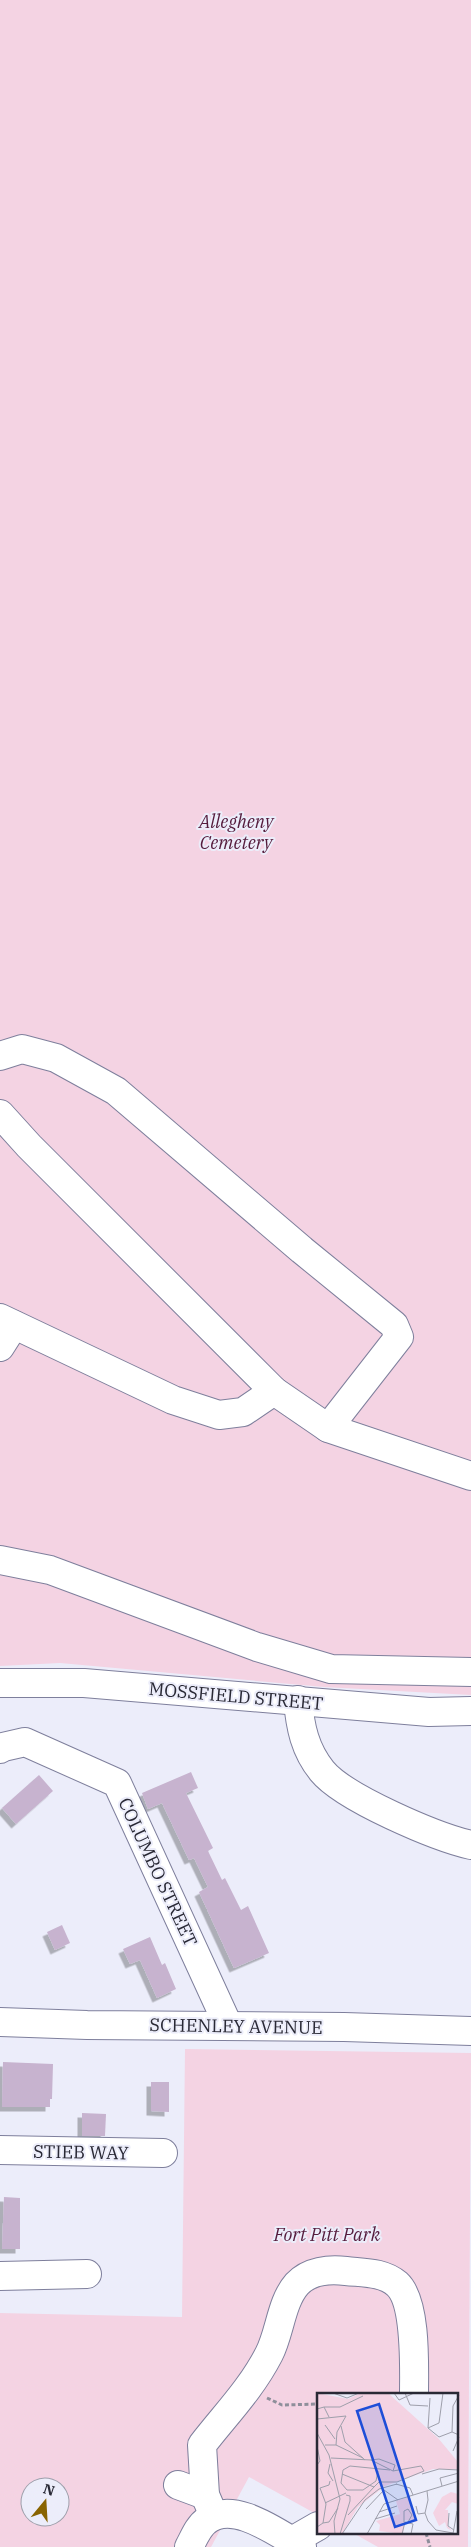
<svg xmlns="http://www.w3.org/2000/svg" width="471" height="2547" font-family="'IBM Plex Serif',serif">
<defs>
<filter id="shadow"><feDropShadow dx="-4.5" dy="4.5" stdDeviation="0" flood-color="#0004"/></filter>
</defs>
<rect width="100%" height="100%" fill="#ecedfa"/>
<g fill="#f4d3e3" fill-rule="evenodd">
<polygon points="0,0 471,0 471,1695 324,1687 60,1663 0,1666"/>
<path d="M185,2049l286,4 -3,494h-90l-25,-14h104v-139h-139v121l-69,-38 -38,70h-211v-234l182,4zM30,2487h30v30h-30z"/>
</g>
<g fill="#c7b3cf" filter="url(#shadow)">
<polygon points="191,1772 198,1788 186,1793 213,1848 208,1851 222,1880 225,1878 241,1910 248,1906 269,1953 234,1968 199,1892 208,1887 194,1858 189,1860 162,1803 148,1809 142,1793"/>
<polygon points="39,1775 53,1791 16,1824 2,1808"/>
<polygon points="62,1925 70,1943 55,1950 47,1932"/>
<polygon points="150,1937 162,1965 165,1963 176,1989 157,1998 140,1960 130,1964 123,1949"/>
<polygon points="3,2062 53,2064 52,2099 50,2099 50,2107 2,2107"/>
<polygon points="151,2082 169,2082 169,2112 151,2111"/>
<polygon points="82,2113 106,2114 105,2136 82,2136"/>
<polygon points="4,2197 20,2198 20,2249 2,2249"/>
</g>
<g fill="none" stroke-linecap="round" stroke-linejoin="round">
<defs>
<g id="minor">
<polyline points="0,1056 22,1049 56,1058 116,1091 302,1250 394,1325 399,1337 328,1428"/>
<polyline points="0,1114 29,1146 274,1391 328,1428 471,1476"/>
<polyline points="0,1318 173,1400 219,1415 243,1412 274,1391"/>
<polyline points="0,1347 14,1325"/>
<polyline points="0,1560 50,1570 257,1647 331,1669 471,1672"/>
<polyline points="0,1683 84,1683 429,1712 471,1711"/>
<path d="M298,1700c2,27 7,50 24,71 22,27 114,66 149,74"/>
<polyline points="0,1749 3,1747 25,1742 117,1783 228,2025"/>
<polyline points="0,2022 87,2025 344,2027 471,2031"/>
<polyline points="0,2150 163,2153"/>
<polyline points="0,2276 87,2274"/>
<polyline points="178,2485 205,2495"/>
<path d="M214,2516l-9,-21 -3,-50c24,-31 49,-56 67,-91 11,-21 12,-52 28,-70 12,-13 32,-15 49,-13 18,2 37,1 51,13 20,18 17,85 17,110"/>
<polyline points="292,2541 318,2526"/>
<path d="M189,2547c5,-9 9,-20 17,-26 27,-22 71,12 96,26"/>
</g>
</defs>
<use href="#minor" stroke="#7e7f9c" stroke-width="30"/>
<g stroke="#8e8f9b" stroke-width="3" stroke-dasharray="4 2.5" stroke-linecap="butt">
<polyline points="267,2398 282,2405 318,2404"/>
<polyline points="426,2533 430,2547"/>
</g>
<use href="#minor" stroke="#fff" stroke-width="28"/>
</g>
<g text-anchor="middle" dominant-baseline="central" stroke-width="4" stroke-linejoin="round" paint-order="stroke">
<g font-size="18" font-style="italic" fill="#551c3d" stroke="#ecedfa">
<text x="236" y="821">Allegheny<tspan x="236" dy="21">Cemetery</tspan></text>
<text x="327" y="2234">Fort Pitt Park</text>
</g>
<g font-size="18" fill="#292935" stroke="#ecedfa">
<text transform="translate(236 1696) rotate(5)">MOSSFIELD STREET</text>
<text transform="translate(158 1872) rotate(65)">COLUMBO STREET</text>
<text transform="translate(236 2026) rotate(1)">SCHENLEY AVENUE</text>
<text transform="translate(81 2152) rotate(1)">STIEB WAY</text>
</g>
</g>
<g transform="translate(317 2393)">
<rect width="141" height="141" fill="#ecedfa"/>
<path d="M0,0l31,6 13,-6h27l50,45 20,24v7h-25l-48,17 -27,21 -16,27h-25zM134,99l7,2v10l-6,-2 -7,8h3v16l4,5 -5,-3 -2,-6 -6,4 -6,-13 9,-16zM92,104l8,25 -12,-2 -2,14 -24,-3 1,-6 -4,-4 24,-7 -4,-13z" fill="#f4d3e3"/>
<path fill="none" stroke="#9e9fab" stroke-width="1" d="M16,0l14,5 12,-5M77,0l5,7 15,-7M88,0l5,12 18,1M7,14h16l23,-11M0,16l7,-2 5,10M0,26l29,-3 -9,16 -1,13M8,32l10,14M24,33l4,16 20,18M111,35l11,-5 4,-30M111,35l11,9 13,-5 7,3M111,35l2,-30M135,39l1,-26 6,-11M0,40l12,22 11,44 -6,22 1,13M8,52h11l27,13M0,53l3,15 -3,4M136,58l6,-14M14,65l40,2 22,11 28,-5 3,5 -27,11h-18l-5,5 -32,-13M54,67l8,-1 16,6 -2,6M13,71l-2,9 5,8M61,78l-2,10 -13,9h-16l-6,-7 2,-13 7,-4 40,4M105,81l17,-5 20,1M79,91l14,4 3,7M125,93l-2,-8 19,-5M110,98l1,9 -3,13 3,8 8,9 17,3M8,110l21,-10M99,113l2,8 7,-1M49,116l18,-19 14,10M62,119l18,-6M132,120l-1,13 6,4M31,122l26,-28M58,126l20,-6M87,129v-11l4,-2 4,6 -4,7M6,130l6,-1 9,-14M0,134l6,-4 3,-19 -6,-16 9,-3 1,-4M23,141l10,-33v-5l-4,-1M25,141l23,-34 14,-11 18,-5M50,141l17,-30 75,-23M85,141l3,-12 8,2 -2,10M136,141l4,-23"/>
<path fill="#1d4ed8" fill-opacity="0.15" stroke="#1d4ed8" stroke-width="2.5" d="M62,11l37,116 -21,7 -38,-116z"/>
<rect width="141" height="141" fill="none" stroke="#292935" stroke-width="2.5"/>
</g>
<g transform="translate(45 2502) rotate(18)"><circle r="24" fill="#ecedfa" stroke="#9e9fab"/>
<path d="M0-4L9 19L0 12L-9 19Z" fill="#896401"/>
<text y="-8" font-size="14" font-weight="bold" text-anchor="middle" fill="#292935">N</text>
</g>
</svg>
